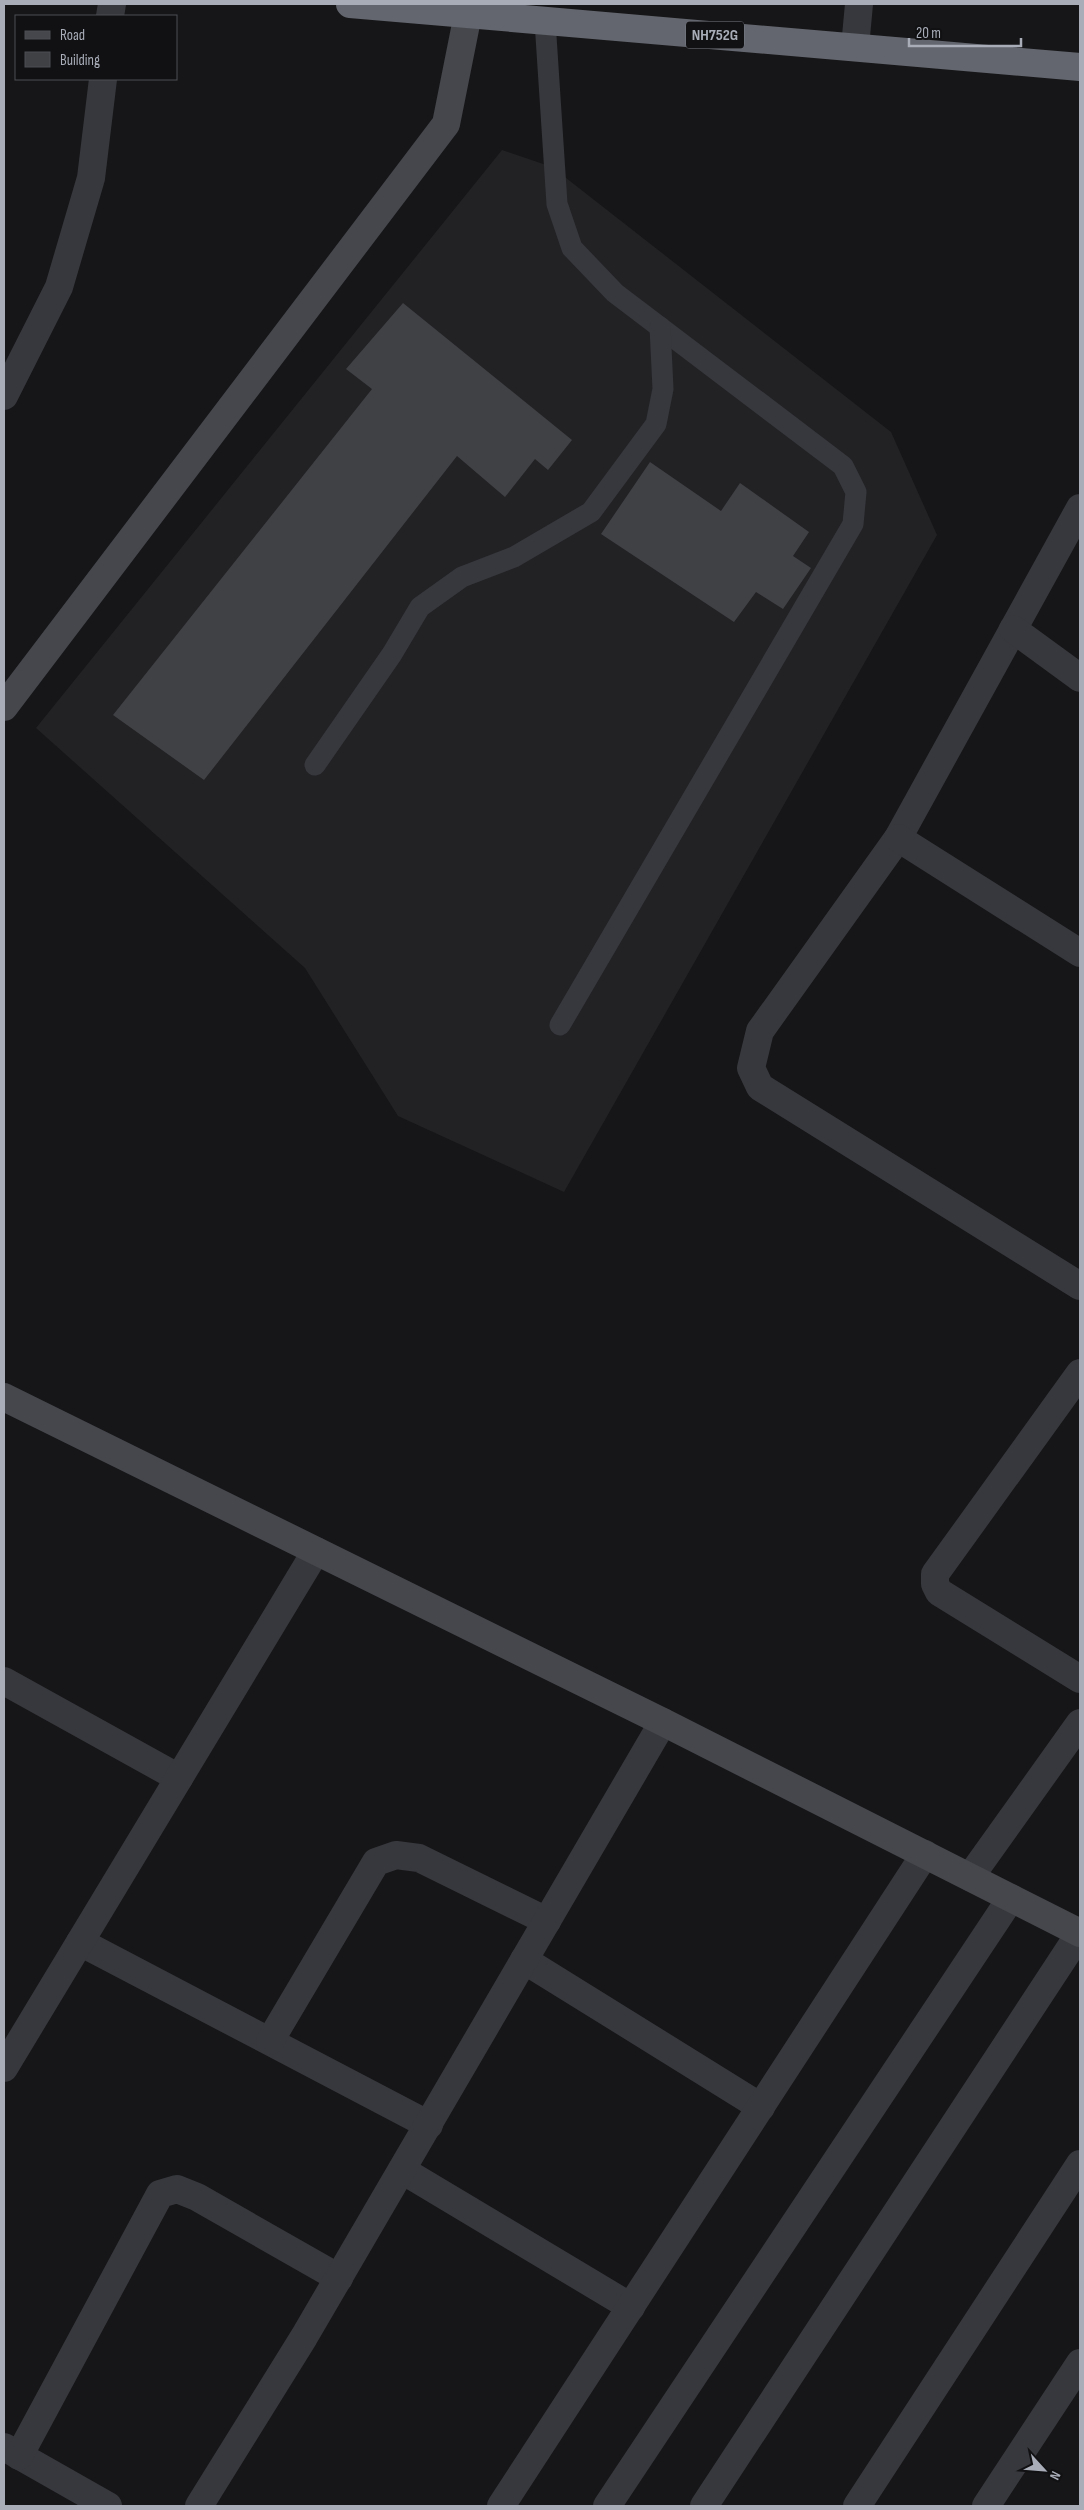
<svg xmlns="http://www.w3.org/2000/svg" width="1084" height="2510" font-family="'Sofia Sans Condensed',sans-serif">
<rect width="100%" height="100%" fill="#161618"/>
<polygon fill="#222225" points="502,150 552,167 891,432 937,535 564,1192 398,1116 305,968 36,728"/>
<g fill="#404145">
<polygon points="403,303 572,440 548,470 535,459 505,497 457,456 204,780 113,715 372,389 346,369"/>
<polygon points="650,462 721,511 740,483 809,532 793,556 811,568 783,609 756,592 734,622 601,534"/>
</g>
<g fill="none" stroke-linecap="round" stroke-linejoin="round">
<g stroke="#37383d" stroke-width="21">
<polyline points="545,21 557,204 572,248 615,293 843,466 856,492 853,524 560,1025"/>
<polyline points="315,765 392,654 420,607 462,577 514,557 591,512 656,424 663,389 660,327"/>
</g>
<g stroke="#37383d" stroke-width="28">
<polyline points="110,16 112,4"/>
<polyline points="855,47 859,4"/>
<polyline points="4,396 59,287 91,178 103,79"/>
<polyline points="1080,508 898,838 760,1031 751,1068 760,1087 1080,1286"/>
<polyline points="1013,629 1080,678"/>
<polyline points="898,838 1080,953"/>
<polyline points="1080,1373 935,1574 935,1584 939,1592 1080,1679"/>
<polyline points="4,1681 179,1778"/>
<polyline points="970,1877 1080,1723"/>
<polyline points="80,1942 429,2125"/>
<polyline points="524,1960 761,2107"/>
<polyline points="270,2041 376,1862 396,1855 419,1858 547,1921"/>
<polyline points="4,2068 316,1551"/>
<polyline points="402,2170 631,2307"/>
<polyline points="4,2447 108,2506"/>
<polyline points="19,2456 160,2194 177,2189 197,2197 339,2278"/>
<polyline points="199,2506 304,2337 663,1722"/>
<polyline points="501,2506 925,1854"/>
<polyline points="607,2506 1011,1898"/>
<polyline points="704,2506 1080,1933"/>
<polyline points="857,2506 1080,2164"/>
<polyline points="986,2506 1080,2363"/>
</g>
<g stroke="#45474d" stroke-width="28">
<polyline points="4,707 446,124 468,14"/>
<polyline points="4,1397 663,1722 1080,1933"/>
</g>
<polyline stroke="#63666e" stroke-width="28" points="350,4 1080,67"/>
</g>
<g text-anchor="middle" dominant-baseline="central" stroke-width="4" stroke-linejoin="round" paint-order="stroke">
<rect fill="#111113" stroke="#7b7e86" stroke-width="1" x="686" y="21.5" width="58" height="27" rx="4"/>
<g font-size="16" font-weight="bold" fill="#a8adb8">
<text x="715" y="35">NH752G</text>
</g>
</g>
<rect width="1084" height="2510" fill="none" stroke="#a8adb8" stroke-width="10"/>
<rect x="15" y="15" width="162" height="65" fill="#111113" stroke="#4d4f55"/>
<rect x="25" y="31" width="25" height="8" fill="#45474d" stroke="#4d4f55"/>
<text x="60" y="40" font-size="15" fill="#a8adb8">Road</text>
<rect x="25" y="52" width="25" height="15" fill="#404145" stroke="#4d4f55"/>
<text x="60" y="65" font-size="15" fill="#a8adb8">Building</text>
<g transform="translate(1044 2470) rotate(116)" stroke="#111113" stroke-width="4" paint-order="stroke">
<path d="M0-4L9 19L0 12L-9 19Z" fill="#a8adb8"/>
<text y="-8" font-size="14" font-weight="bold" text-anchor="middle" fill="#a8adb8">N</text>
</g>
<path d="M909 38v8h112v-8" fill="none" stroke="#a8adb8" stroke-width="2.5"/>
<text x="916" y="38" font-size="15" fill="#a8adb8" stroke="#111113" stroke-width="4" paint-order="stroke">20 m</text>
</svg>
